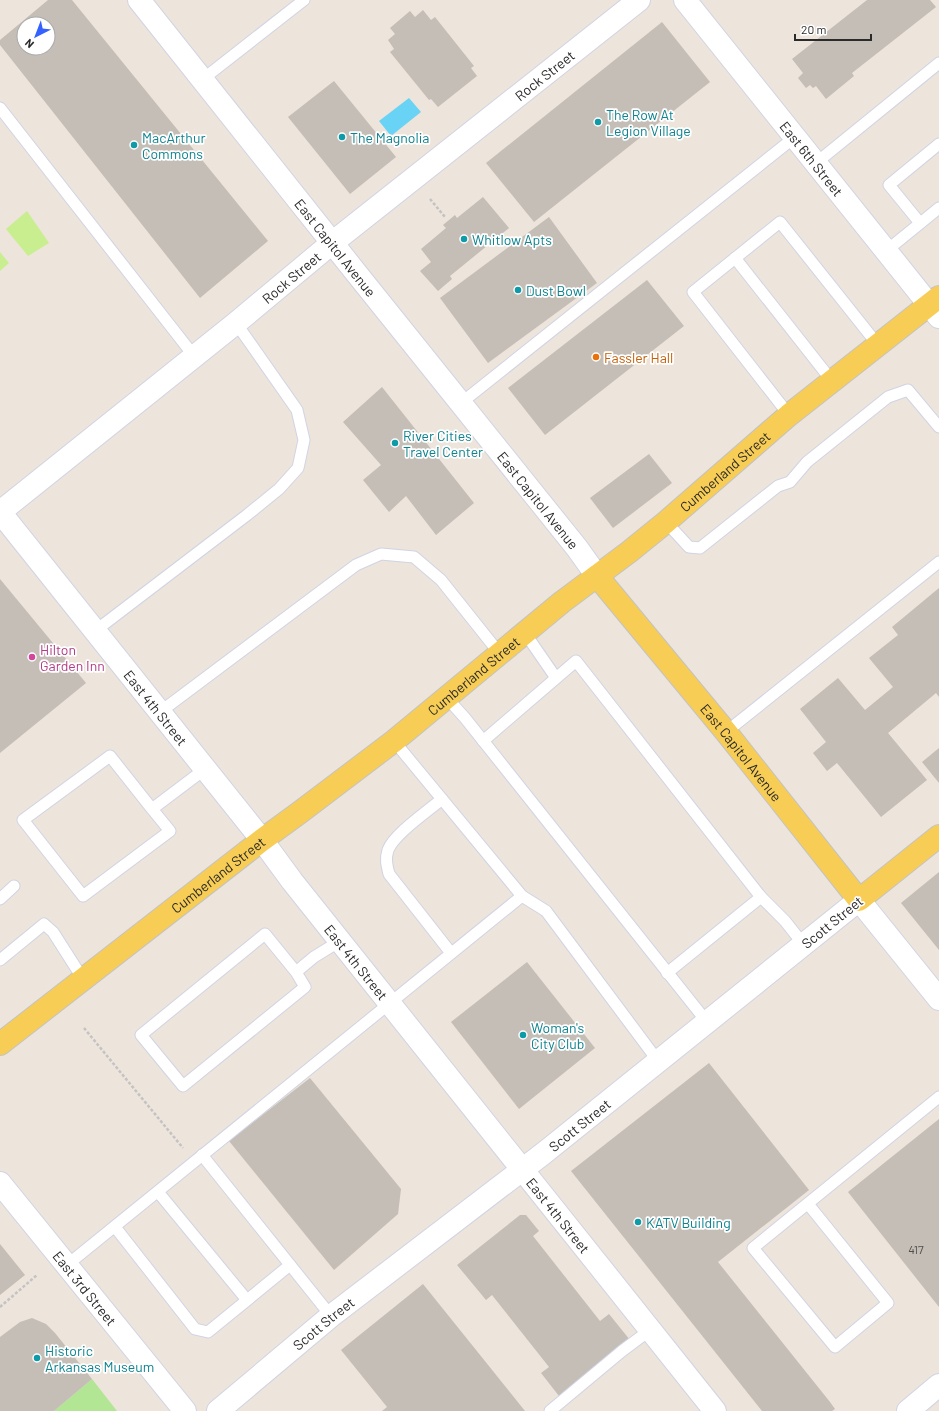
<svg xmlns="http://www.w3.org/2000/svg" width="939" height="1411" font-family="Barlow,sans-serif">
<rect width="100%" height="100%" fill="#ede4db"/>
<polygon fill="#b3e694" points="92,1379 117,1411 54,1411"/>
<g fill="#c9ee8f">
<polygon points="27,211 49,243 28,256 6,229"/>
<polygon points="0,252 9,263 0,271"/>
</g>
<polygon fill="#68d3f5" points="409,98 421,112 391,136 379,121"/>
<g fill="#c5beb7" fill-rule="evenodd">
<path d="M48,0h24l196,241 -68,57 -200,-253v-5zM24,24h24v24h-24z"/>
<polygon points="867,0 930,0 936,7 852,73 854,76 826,99 816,86 813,88 810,85 806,88 798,78 803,73 792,59"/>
<polygon points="423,10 431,20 435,17 474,66 471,68 477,76 438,107 431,99 429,100 390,52 394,49 388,40 395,34 390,28 410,11 415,17"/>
<polygon points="662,22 710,82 534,222 486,163"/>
<polygon points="334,81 396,157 350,194 288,117"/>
<polygon points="483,197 509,228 450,276 452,279 438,291 420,271 431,262 421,249 446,228 443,225 455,215 457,218"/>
<polygon points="549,217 597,283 488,363 440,298"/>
<polygon points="647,280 684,326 545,435 508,388"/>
<polygon points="382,387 474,503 436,535 406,496 389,512 363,480 381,465 343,422"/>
<polygon points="649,454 672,483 613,528 590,498"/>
<polygon points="0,579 86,683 0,753"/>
<polygon points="939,588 939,697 936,693 888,733 927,780 881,817 837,763 827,771 813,753 826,742 800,709 838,678 865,710 893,687 869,658 898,635 892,627"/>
<polygon points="939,748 939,783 922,762"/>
<polygon points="939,872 939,950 901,903"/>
<polygon points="527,962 595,1048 519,1109 451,1022"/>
<polygon points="709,1063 809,1190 718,1262 830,1402 835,1409 832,1411 762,1411 571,1171"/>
<polygon points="310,1078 401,1189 398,1214 334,1270 229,1141"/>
<polygon points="939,1119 939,1307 848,1192"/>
<polygon points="520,1215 526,1215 539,1231 533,1236 600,1321 609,1314 630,1340 559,1396 541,1373 549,1367 492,1295 486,1300 457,1265"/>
<polygon points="0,1244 25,1275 0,1295"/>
<polygon points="423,1284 525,1411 382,1411 387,1407 341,1350"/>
<polygon points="32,1318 46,1324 55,1333 92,1379 54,1411 0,1411 0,1337 20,1322"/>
</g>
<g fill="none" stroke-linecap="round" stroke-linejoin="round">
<defs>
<g id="service">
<polyline points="203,79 304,0"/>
<polyline points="0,108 194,356"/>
<polyline points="816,163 939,63"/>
<polyline points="920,223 889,185 939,144"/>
<polyline points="886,251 939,208"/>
<polyline points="735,258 832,381"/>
<polyline points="461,403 795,137"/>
<polyline points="789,415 693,292 780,222 878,345"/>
<polyline points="666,522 689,547 700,548 778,486 790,482 807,462 888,397 908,390 939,427"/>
<polyline points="95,631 247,515 279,489 298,468 304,440 297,410 236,323"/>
<polyline points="525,633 556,678"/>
<polyline points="447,698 465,718 707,1022"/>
<polyline points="160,712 356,565 381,554 414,557 441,580 500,654"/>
<polyline points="726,732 939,562"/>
<polyline points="394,741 522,896 546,911 658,1061"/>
<polyline points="483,741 576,661 761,897 667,973"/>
<path d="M442,799c-14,12 -48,35 -54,51 -3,9 -1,16 1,24l62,79"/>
<polyline points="152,809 110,756 23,820 83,896 170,831 152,809 205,769"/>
<polyline points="761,897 785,921 804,945"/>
<polyline points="0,899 14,886"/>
<polyline points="0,960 44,924 53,932 83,979"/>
<polyline points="296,972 305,987 183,1086 141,1035 265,934 296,972 314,957 340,941"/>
<polyline points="202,1155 331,1316"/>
<polyline points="158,1192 247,1300"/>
<polyline points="808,1204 888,1303 835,1347 753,1248 939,1097"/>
<polyline points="115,1227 195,1329 208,1332 290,1265"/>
<polyline points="67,1265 522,896"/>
<polyline points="550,1411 622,1351 650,1330"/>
</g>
<g id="minor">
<path id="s1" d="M139,0l218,274 220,274 20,28"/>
<path id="s2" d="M0,512l262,328 30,41 423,530"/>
<path id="s3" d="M0,512l236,-189 96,-80 307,-243"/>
<polyline points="859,900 939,999"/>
</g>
<g id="tertiary">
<path id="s4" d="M685,0l254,317"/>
</g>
<g id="secondary">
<path id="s5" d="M0,1183l185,228"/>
<path id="s6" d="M218,1411l113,-95 213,-163 315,-253"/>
<polyline points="908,1411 939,1385"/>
</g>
<g id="primary">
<path id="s7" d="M597,576l129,156 133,168 80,-64"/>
<path id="s8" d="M0,1044l262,-204 37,-27 95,-72 168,-139 67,-50 37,-30 123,-107 150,-118"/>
</g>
</defs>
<use href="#service" stroke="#d0d4e3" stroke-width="13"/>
<use href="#minor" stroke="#d0d4e3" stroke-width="24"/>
<use href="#tertiary" stroke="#d0d4e3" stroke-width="24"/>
<use href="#secondary" stroke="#d0d4e3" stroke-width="24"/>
<use href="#primary" stroke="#c3c3c3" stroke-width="24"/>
<g stroke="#c3c3c3" stroke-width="2.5" stroke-dasharray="3 2" stroke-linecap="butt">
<polyline points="430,199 445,217"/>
<polyline points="84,1028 183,1148"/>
<polyline points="0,1307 37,1275"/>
</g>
<use href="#service" stroke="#fff" stroke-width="11"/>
<use href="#minor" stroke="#fff" stroke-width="22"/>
<use href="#tertiary" stroke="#fff" stroke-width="22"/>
<use href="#secondary" stroke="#fff" stroke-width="22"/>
<use href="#primary" stroke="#f8cd55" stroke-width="22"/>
</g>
<g fill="#0f9aa8" stroke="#fff" stroke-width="1.5">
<circle cx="598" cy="122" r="4"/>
<circle cx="342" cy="137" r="4"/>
<circle cx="134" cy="145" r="4"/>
<circle cx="464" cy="239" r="4"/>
<circle cx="518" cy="290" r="4"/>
<circle cx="395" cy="443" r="4"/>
<circle cx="523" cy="1035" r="4"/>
<circle cx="638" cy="1222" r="4"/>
<circle cx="37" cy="1358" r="4"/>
</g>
<circle fill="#e8710a" stroke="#fff" stroke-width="1.5" cx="596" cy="357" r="4"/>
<circle fill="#d1479c" stroke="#fff" stroke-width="1.5" cx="32" cy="657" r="4"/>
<g text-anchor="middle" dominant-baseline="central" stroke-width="3.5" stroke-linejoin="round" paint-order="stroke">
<g font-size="12" fill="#514f4d">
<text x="916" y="1249">417</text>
</g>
<g font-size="14" fill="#2a2a2a" stroke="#fff">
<text stroke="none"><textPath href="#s3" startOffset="698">Rock Street</textPath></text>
<text stroke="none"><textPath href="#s4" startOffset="203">East 6th Street</textPath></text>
<text stroke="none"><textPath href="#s1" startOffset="316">East Capitol Avenue</textPath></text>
<text stroke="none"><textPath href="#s3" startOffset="374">Rock Street</textPath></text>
<text stroke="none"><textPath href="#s8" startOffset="924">Cumberland Street</textPath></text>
<text stroke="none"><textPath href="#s1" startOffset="640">East Capitol Avenue</textPath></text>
<text stroke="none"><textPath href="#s8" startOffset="600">Cumberland Street</textPath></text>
<text stroke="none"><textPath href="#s2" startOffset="250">East 4th Street</textPath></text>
<text stroke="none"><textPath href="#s7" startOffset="228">East Capitol Avenue</textPath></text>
<text stroke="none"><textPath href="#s8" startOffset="276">Cumberland Street</textPath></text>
<text transform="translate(832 922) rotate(-39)">Scott Street</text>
<text stroke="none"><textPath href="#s2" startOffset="574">East 4th Street</textPath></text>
<text stroke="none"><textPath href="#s6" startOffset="461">Scott Street</textPath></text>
<text stroke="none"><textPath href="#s2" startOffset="898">East 4th Street</textPath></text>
<text stroke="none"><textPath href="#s5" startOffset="135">East 3rd Street</textPath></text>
<text stroke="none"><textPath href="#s6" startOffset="137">Scott Street</textPath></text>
</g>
<g font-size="14" fill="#0d838f" stroke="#fff" text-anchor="start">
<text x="606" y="114">The Row At<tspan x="606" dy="16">Legion Village</tspan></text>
<text x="142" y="137">MacArthur<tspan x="142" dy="16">Commons</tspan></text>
<text x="350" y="137">The Magnolia</text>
<text x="472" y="239">Whitlow Apts</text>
<text x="526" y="290">Dust Bowl</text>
<text x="403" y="435">River Cities<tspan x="403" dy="16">Travel Center</tspan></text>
<text x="531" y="1027">Woman's<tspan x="531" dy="16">City Club</tspan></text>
<text x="646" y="1222">KATV Building</text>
<text x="45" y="1350">Historic<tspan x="45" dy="16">Arkansas Museum</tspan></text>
</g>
<g font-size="14" fill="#c56008" stroke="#fff" text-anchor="start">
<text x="604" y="357">Fassler Hall</text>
</g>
<g font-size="14" fill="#b23c85" stroke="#fff" text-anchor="start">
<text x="40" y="649">Hilton<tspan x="40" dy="16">Garden Inn</tspan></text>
</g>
</g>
<g transform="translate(36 36) rotate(222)"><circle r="19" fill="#ffffff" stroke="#aaaaaa"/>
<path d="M0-3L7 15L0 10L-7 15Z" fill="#3561ff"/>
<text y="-6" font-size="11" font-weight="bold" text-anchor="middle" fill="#2a2a2a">N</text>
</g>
<path d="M795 34v6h76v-6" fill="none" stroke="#2a2a2a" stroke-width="2"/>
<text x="801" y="34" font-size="12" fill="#2a2a2a" stroke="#ffffff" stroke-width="3" paint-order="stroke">20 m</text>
</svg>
